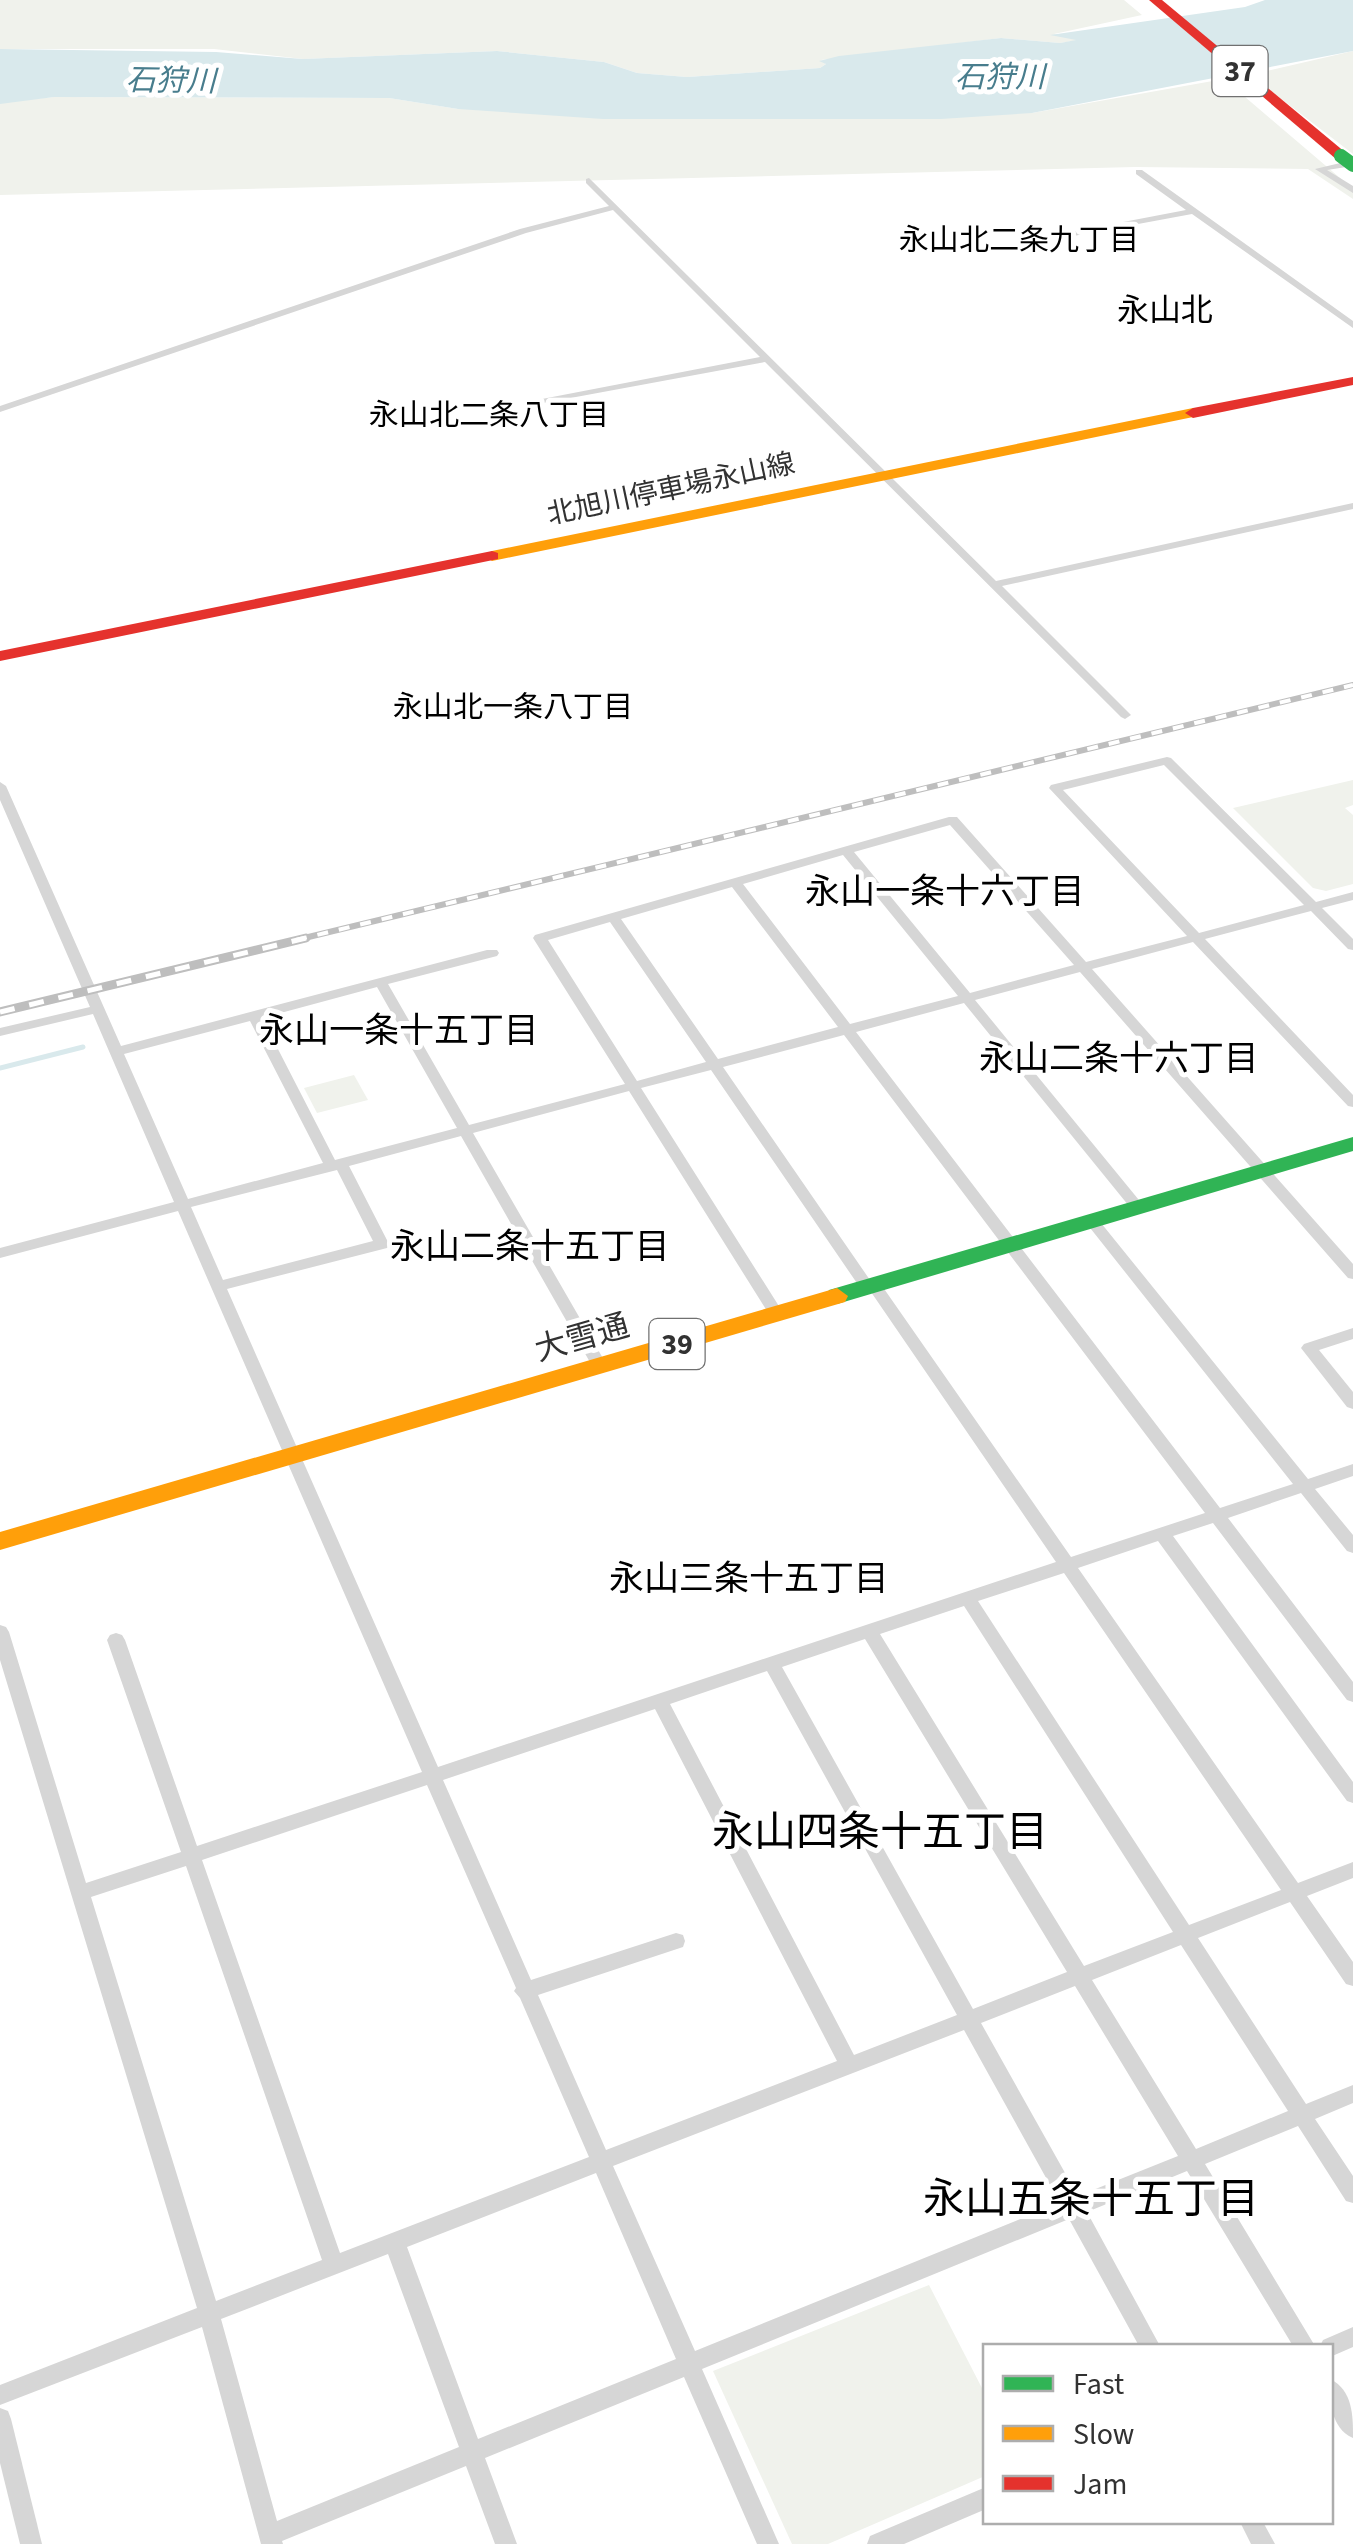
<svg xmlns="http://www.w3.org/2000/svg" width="1353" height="2544" font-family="'Source Sans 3','Noto Sans JP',sans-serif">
<rect width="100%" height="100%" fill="#fff"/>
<g fill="#f0f2ec">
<polygon points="0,0 1124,0 1142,15 1054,34 1079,40 1060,43 1001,38 821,60 826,64 820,68 687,77 637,73 604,62 497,51 303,59 214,49 0,49"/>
<polygon points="1353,51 1353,154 1250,75"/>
<polygon points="1224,79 1353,189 1353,199 1308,169 1135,167 0,195 0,102 54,97 389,98 458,109 1032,113"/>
<polygon points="1353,780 1353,805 1345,808 1353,815 1353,884 1326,891 1313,888 1233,808"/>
<polygon points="354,1075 368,1100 317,1113 304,1088"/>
<polygon points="929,2285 985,2394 985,2476 828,2544 792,2544 713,2371"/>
</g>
<polygon fill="#d9e9ec" points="1265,0 1353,0 1353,51 1032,113 941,119 603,119 458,109 389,98 54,97 0,104 0,49 216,52 303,59 497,51 604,62 637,73 687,77 820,68 826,64 819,61 839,56 1001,38 1060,43 1076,40 1050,35 1245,7"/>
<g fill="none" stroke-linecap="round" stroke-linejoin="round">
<polyline stroke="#d9e9ec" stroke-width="5" points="0,1068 83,1047"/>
<g fill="#d6d6d6" fill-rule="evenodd">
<polygon points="1353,160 1353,166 1327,170 1353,186 1353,193 1315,169"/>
<polygon points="1136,170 1142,170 1353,321 1353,328 1192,214 1068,237 1068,233 1071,232 1186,210 1136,174"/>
<polygon points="589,178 996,581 1353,503 1353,509 1002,586 1131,715 1125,719 1121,717 765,362 538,404 538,400 542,399 760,357 613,210 526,233 0,412 0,406 520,229 609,206 586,183 586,179"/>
<path d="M1167,757l4,1 145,144 37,-10v8l-31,8 31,31v11l-5,-1 -37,-38 -106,28 148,156v12l-5,-1 -155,-164 -101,27 261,295v15l-5,-1 -268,-306 -105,28 168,205 2,3 -2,3h-10l-169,-208 -108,29 364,476 73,-24 -206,-260 -2,-3 2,-3h10l211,261 45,-15v12l-38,13 38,46v18l-6,-2 -46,-58 -73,25 125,164v20l-6,-2 -134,-177 -40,13 180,246v21l-6,-2 -189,-260 -80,27 220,315 55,-21v16l-46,18 46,66v24l-7,-2 -56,-82 -92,36 108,166 47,-19v18l-38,16 38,57v27l-7,-2 -48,-75 -93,38 110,182h-22l-106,-175 -100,41 73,134h-21l-70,-127 -367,150 77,175h-22l-73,-167 -199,81 32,86h-22l-29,-78 -184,75 1,3h-22l-59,-217 -202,78v-20l197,-77 -197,-648v-35l6,2 3,5 77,251 95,-31 -74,-212 3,-5 6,-2 6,2 3,5 72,206 225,-74 -244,-561 -178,47v-10l174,-46 -81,-188 -93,22v-8l90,-21 -90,-207v-18l6,4 115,260 366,-96h10l2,3 -2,3 -109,28 81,141 156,-41 -92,-146 2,-3 414,-118h8l129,145 101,-26 -138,-148 2,-3zM1164,765l140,140 -105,28 -136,-143zM950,825l124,140 -104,28 -116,-141zM843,855l115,141 -108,28 -107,-140zM732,887l106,140 -120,32 -97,-140zM610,922l96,140 -69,19 -89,-141zM377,987l80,141 -122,32 -73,-142zM250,1021l73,142 -135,36 -64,-145zM844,1035l361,478 -134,44 -191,-274h-8l-149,-216zM711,1070l152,222h8l185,270 -618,205 -211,-478 160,-41 2,-4 -40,-78 112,-30 134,235h10l3,-4 -135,-234 156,-42 143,228h10l3,-4 -3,-4 -141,-223zM337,1170l36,71 -150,39 -32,-73zM1064,1573l217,317 -92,35 -211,-324zM964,1606l209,326 -89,34 -204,-332zM865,1639l202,333 -94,37 -191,-342zM767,1671l190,344 -103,40 -184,-351zM655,1709l182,352 -231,89 -68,-155 145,-48 2,-6 -2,-6 -7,-2 -145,47 -88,-200zM427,1785l89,203 -2,3 6,7 69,159 -249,96 -138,-393zM186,1866l136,394 -106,41 -125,-404zM1181,1945l107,166 -92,38 -104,-169zM1075,1986l103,170 -100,40 -97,-173zM964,2030l96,173 -365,148 -82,-185zM596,2173l80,186 -198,80 -71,-192zM388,2254l71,193 -182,74 -56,-202z"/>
<polygon points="1353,1328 1353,1339 1319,1350 1353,1392 1353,1409 1347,1407 1301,1348 1304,1344"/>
<polygon points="1353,2327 1353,2347 1330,2357 1330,2346 1320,2346 1323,2340"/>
<path d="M1330,2379c23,11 23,37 23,59 -23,-10 -23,-38 -23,-59z"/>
<polygon points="0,2408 8,2411 11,2419 42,2544 20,2544 0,2463"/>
<polygon points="986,2487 986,2509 904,2544 867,2544 870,2536"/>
<polygon points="1240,2522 1263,2522 1275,2544 1251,2544"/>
</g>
<polygon fill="#30b455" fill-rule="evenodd" points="1353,1137 1353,1151 837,1304 826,1296 829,1290"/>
<g fill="#ff9f0a" fill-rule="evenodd">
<polygon points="1193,408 1201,413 1198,416 492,561 484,556 492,551"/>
<polygon points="837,1288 848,1296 845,1302 0,1550 0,1532"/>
</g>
<g fill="#e5322d" fill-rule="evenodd">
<polygon points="1149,0 1162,0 1346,153 1346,159 1336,159"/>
<polygon points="1353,377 1353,385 1193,418 1185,413 1193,408"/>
<polygon points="492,551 498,553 498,559 0,661 0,651"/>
</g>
<defs>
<polyline id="rail-far1" points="296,940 1353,685"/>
<polyline id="rail" points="0,1012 306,938"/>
</defs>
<use href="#rail-far1" stroke="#bebebe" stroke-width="6"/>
<use href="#rail" stroke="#bebebe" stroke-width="9"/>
<use href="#rail-far1" stroke="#fff" stroke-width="4" stroke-dasharray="11" stroke-linecap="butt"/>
<use href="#rail" stroke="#fff" stroke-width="5" stroke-dasharray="15" stroke-linecap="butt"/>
<polyline stroke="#30b455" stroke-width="14" points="1341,156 1353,165"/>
</g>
<g text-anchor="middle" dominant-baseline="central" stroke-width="10" stroke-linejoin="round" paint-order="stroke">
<g font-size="28" fill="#323232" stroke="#fff">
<text transform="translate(671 489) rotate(-12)">北旭川停車場永山線</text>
</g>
<g fill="#fff" stroke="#707070" stroke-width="2.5">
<rect x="1212.5" y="46" width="55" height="50" rx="8"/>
<rect x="649.5" y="1319" width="55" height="50" rx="8"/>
</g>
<g font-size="30" font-weight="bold" fill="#323232">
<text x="1240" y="71">37</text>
<text x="677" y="1344">39</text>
</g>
<g font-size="30" font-style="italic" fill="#487d8d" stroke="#fff">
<text x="1000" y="77">石狩川</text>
<text transform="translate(171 81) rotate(1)">石狩川</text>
</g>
<g font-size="30" fill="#000" stroke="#fff">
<text x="1019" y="240">永山北二条九丁目</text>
<text x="489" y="415">永山北二条八丁目</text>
<text x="513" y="707">永山北一条八丁目</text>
</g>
<g font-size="32" fill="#000" stroke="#fff">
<text x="1165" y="311">永山北</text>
</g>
<g font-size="32" fill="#323232" stroke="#fff">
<text transform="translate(582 1338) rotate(-16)">大雪通</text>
</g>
<g font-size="35" fill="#000" stroke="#fff">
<text x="945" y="892">永山一条十六丁目</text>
<text x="399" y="1031">永山一条十五丁目</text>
<text x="1119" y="1059">永山二条十六丁目</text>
<text x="530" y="1247">永山二条十五丁目</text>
<text x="749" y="1579">永山三条十五丁目</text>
</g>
<g font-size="42" fill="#000" stroke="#fff">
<text x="880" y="1833">永山四条十五丁目</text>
<text x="1091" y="2200">永山五条十五丁目</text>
</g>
</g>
<rect x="983" y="2344" width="350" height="180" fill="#ffffff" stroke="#adadad" stroke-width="2.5"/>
<rect x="1003" y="2376" width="50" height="15" fill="#30b455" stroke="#adadad" stroke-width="2.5"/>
<text x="1073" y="2394" font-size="30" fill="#323232">Fast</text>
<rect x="1003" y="2426" width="50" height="15" fill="#ff9f0a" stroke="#adadad" stroke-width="2.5"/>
<text x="1073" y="2444" font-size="30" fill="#323232">Slow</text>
<rect x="1003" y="2476" width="50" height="15" fill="#e5322d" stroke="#adadad" stroke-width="2.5"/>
<text x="1073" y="2494" font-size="30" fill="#323232">Jam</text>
</svg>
